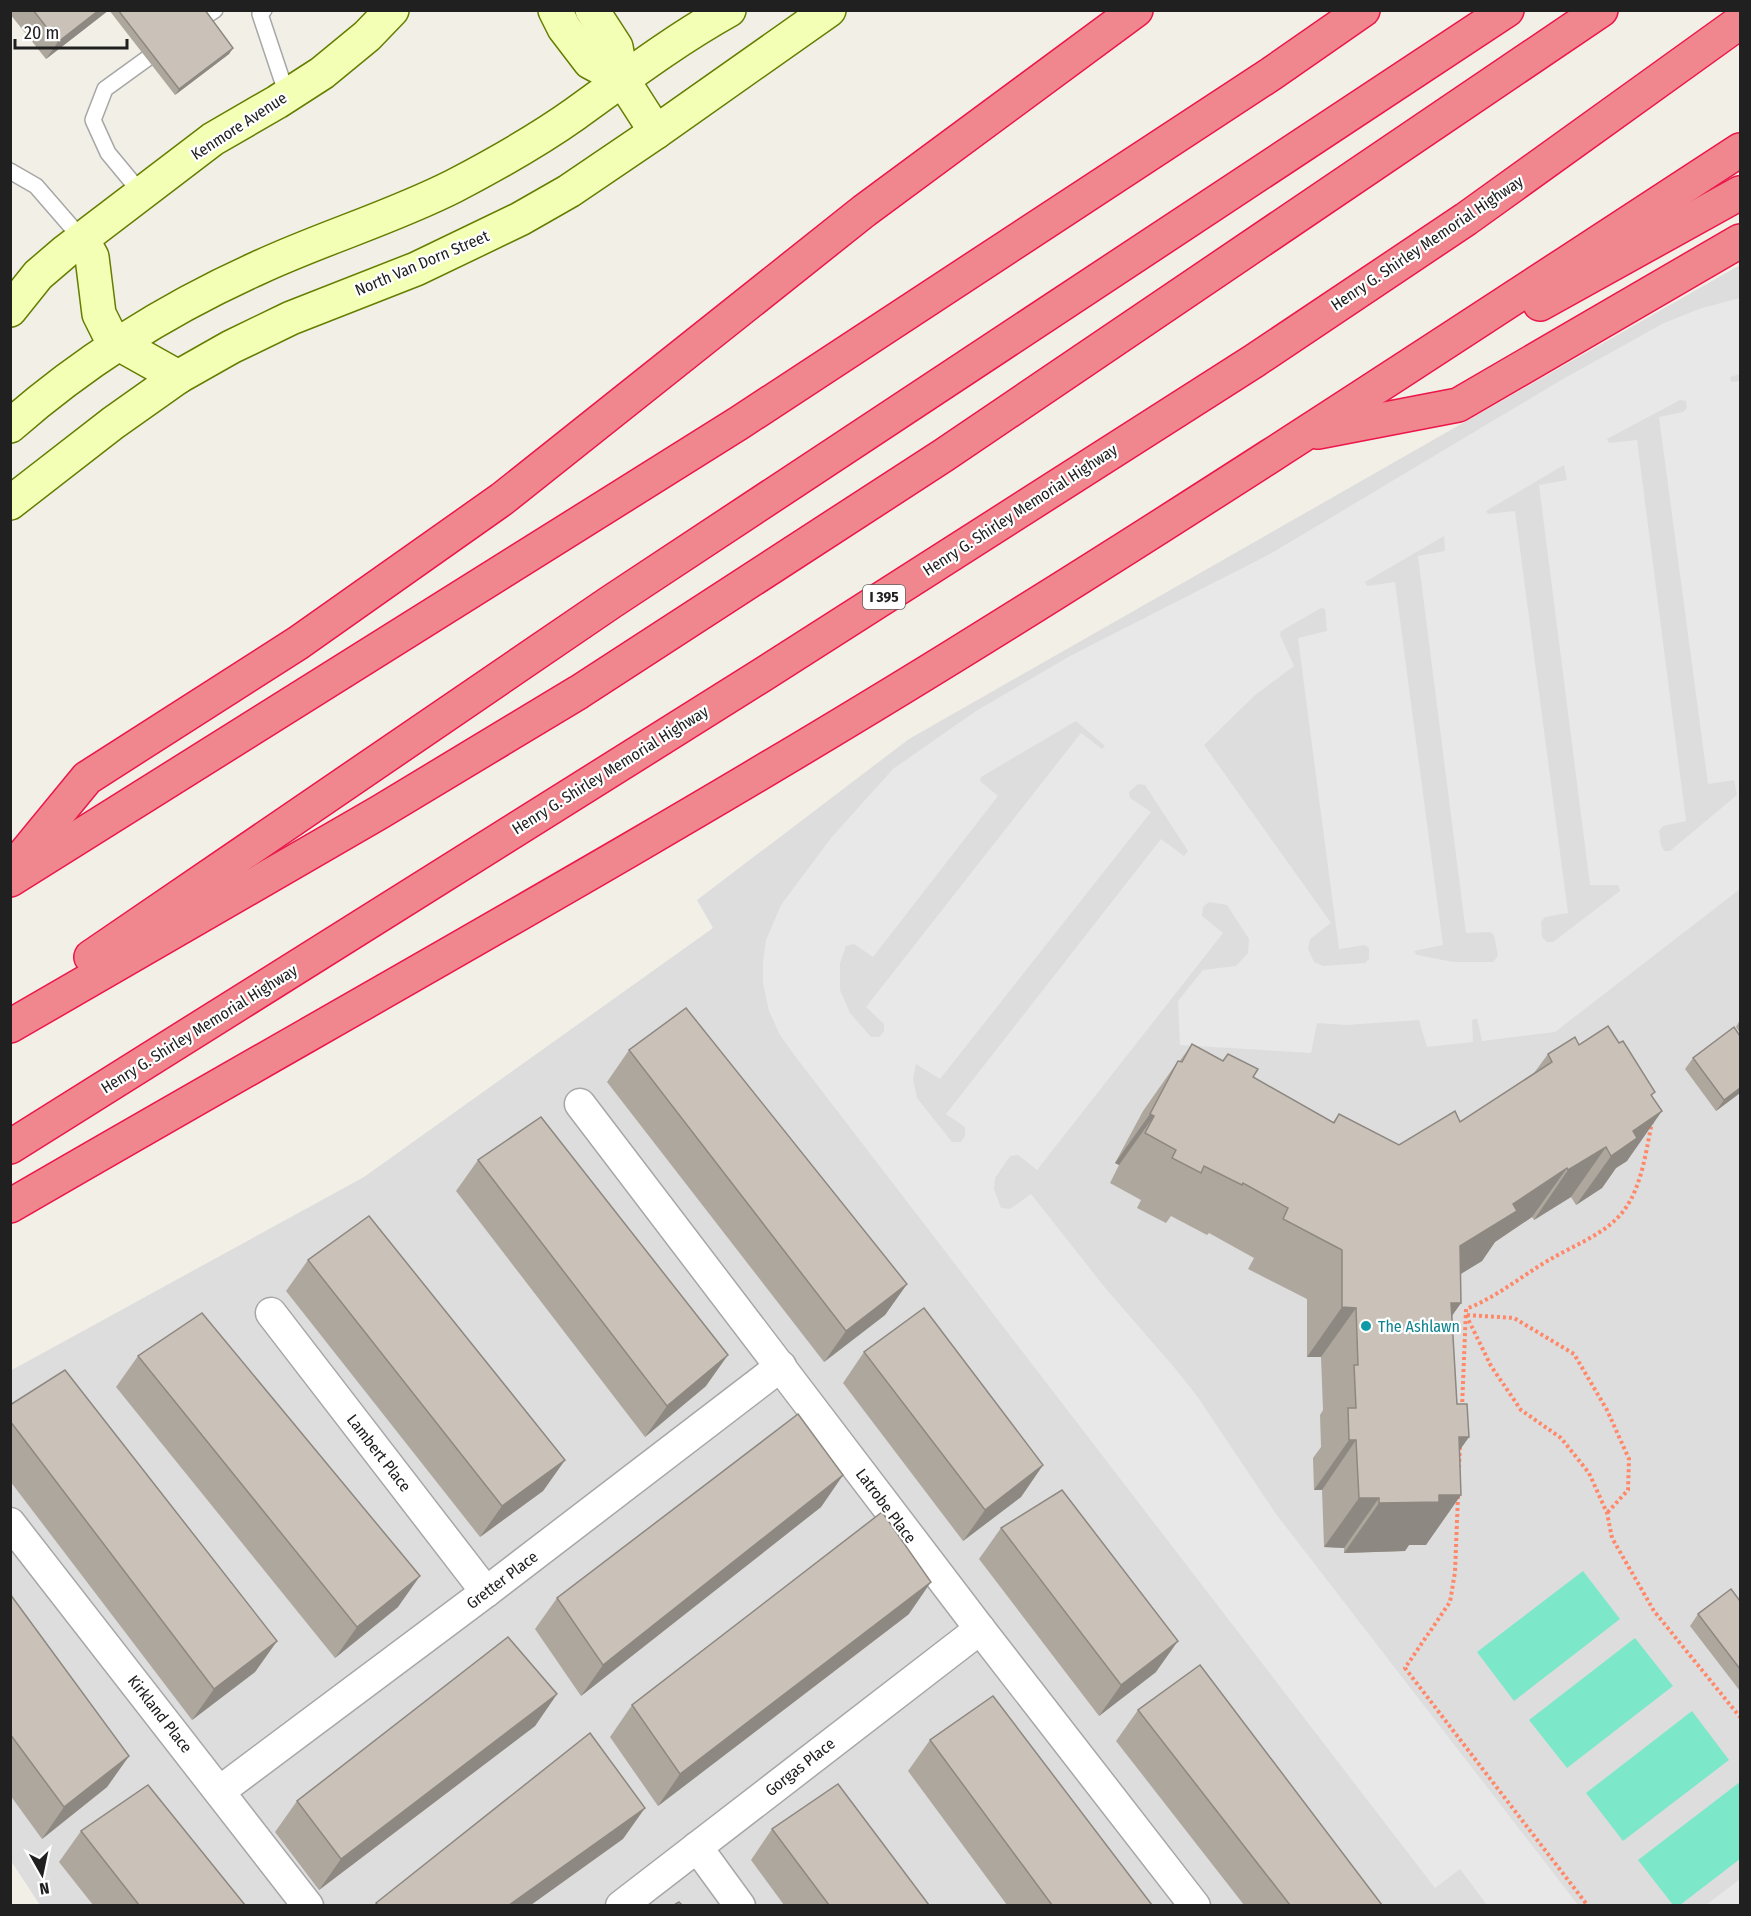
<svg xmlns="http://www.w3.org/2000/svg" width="1751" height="1916" font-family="'Fira Sans Condensed',sans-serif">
<rect width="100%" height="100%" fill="#f2efe6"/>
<polygon fill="#dedddd" points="1740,265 1740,1905 40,1905 11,1861 10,1371 364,1177 713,928 697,900 909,739"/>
<g fill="#7de8c9">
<polygon points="1583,1571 1620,1619 1514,1701 1477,1652"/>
<polygon points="1635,1638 1673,1686 1567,1768 1529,1720"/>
<polygon points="1692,1711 1729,1760 1623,1841 1586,1793"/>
<polygon points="1740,1782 1740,1859 1680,1905 1673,1905 1638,1860"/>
</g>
<g fill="#e8e8e8" fill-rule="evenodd">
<path d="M1740,298v76l-10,3 1,5 9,-1v508l-185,143 -73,9 -5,-23 -5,2 1,22 -46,5 -8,-27 -73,5 -29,-2 -6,30 -131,-8 -2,-44 25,-31 33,-4 12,-13 1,-14 -22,-34 -18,-3 -6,5 -1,9 21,17 -186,237 -19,-15 -8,1 -15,22 -1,11 7,19 9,1 21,-15 75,95 67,77 24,30 79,118 302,391h-91l-27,-36 -25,19 -640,-832 -15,-21 -11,-24 -6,-28v-22l3,-21 15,-35 50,-67 62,-69 83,-58 94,-55 200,-102 293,-175 101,-56 38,-15zM1680,400l6,1 1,7 -4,4 -24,5 49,367 26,-4 3,15 -67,56h-6l-3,-6 -2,-14 4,-5 23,-5 -49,-381 -28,3 -2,-4zM1564,465l3,15 -28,5 51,400h28l2,6 -67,51h-6l-5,-5 -1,-15 4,-5 23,-4 -53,-402 -27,3 -2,-3zM1444,536l1,15 -27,5 48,377 24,-1 4,3 4,21 -5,6h-40l-36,-7 -3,-4 29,-6 -48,-363 -28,4 -2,-4zM1321,608l4,1 2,22 -29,7 23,176 18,135 26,-4 4,3v11l-4,4 -42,3 -9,-4 -6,-13 2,-10 21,-16 -127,-178 50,-49 40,-30 -14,-31 1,-4zM1076,721l29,25 -3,3 -21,-16 -215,274 18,17v7l-5,6h-8l-21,-24 -10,-23v-27l6,-17 8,-2 19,13 125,-161 -18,-15 1,-4zM1138,784l7,1 43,66 -4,5 -23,-17 -215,275 19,13v9l-4,6h-9l-35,-44 -4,-19 3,-15 24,15 211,-267 -21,-14 -1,-6z"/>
<polygon points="1740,1879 1740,1905 1706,1905"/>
</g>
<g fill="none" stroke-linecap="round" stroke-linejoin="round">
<defs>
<g id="lane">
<polyline points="264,10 260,14 287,95"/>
<polyline points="192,25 215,10"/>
<polyline points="10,171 36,186 82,239"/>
<polyline points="142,194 108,153 93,120 105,89 163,47"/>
</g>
<g id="street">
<polyline points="580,1104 980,1629 1195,1906"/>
<polyline points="271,1313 486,1592"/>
<polyline points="10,1523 308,1906"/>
<polyline points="220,1791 486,1592 781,1366"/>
<polyline points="697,1847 740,1906"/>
<polyline points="621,1906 980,1629"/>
</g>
<g id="secondary">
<polyline points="555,10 564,28 590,62 622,79"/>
<polyline points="592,10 616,47 622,79 656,132"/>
<polyline points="82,239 92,257 99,314 112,340 178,377"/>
<polyline points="10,310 38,275 66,251 213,139 277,102 322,73 367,36 392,10"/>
<path d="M10,426c74,-65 159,-118 248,-158 64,-30 133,-50 196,-82 42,-22 83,-45 121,-72 50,-36 100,-74 154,-104"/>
<polyline points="10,503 113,423 178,377 231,347 291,318 416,269 520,219 569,191 656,132 829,10"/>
</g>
<g id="highway">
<polyline points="1540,304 1740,193"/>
<polyline points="1318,432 1458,405 1740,241"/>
<polyline points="13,868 87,778 298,643 502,499 864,211 1136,10"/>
<polyline points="10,880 739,423 1271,74 1363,10"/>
<polyline points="91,957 611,602 1507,10"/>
<polyline points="10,1026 380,812 579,692 944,455 1601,10"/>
<polyline points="10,1147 759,677 1254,361 1466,219 1740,22"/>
<path d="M10,1206c315,-183 633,-358 942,-549 266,-164 527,-337 788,-507"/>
</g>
</defs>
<use href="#lane" stroke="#a7a7a7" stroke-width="18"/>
<use href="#street" stroke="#a7a7a7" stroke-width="33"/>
<use href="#secondary" stroke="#647e00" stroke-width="36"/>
<use href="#highway" stroke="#ec1649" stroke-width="36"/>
<g stroke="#ff8869" stroke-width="4" stroke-dasharray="3 3" stroke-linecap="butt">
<polyline points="1466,1315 1491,1366 1521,1410 1561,1438 1589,1473 1607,1513 1612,1538 1654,1611 1740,1717"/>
<polyline points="1467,1315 1514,1318 1574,1354 1607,1410 1629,1459 1628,1490 1607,1513"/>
<path d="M1462,1408l4,-99c31,-12 54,-32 83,-49 25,-15 58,-26 76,-51 17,-24 21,-58 27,-87"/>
<polyline points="1459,1468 1460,1445"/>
<polyline points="1458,1496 1455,1572 1450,1602 1405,1668 1588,1906"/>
</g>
<use href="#lane" stroke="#fff" stroke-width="15"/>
<use href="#street" stroke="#fff" stroke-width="30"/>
<use href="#secondary" stroke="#f4ffb6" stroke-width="33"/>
<use href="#highway" stroke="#f0878f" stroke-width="33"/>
</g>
<g fill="#aea79e">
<polygon points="10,10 109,10 46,59 10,14"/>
<polygon points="109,10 205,10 233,48 229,54 175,95"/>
<polygon points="1740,1020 1740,1033 1736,1027"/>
<polygon points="1740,1036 1740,1093 1716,1111 1685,1069 1693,1058"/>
<polygon points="1192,1044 1253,1077 1333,1122 1339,1114 1399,1145 1460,1122 1534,1073 1548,1054 1579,1045 1652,1096 1627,1161 1616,1168 1602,1188 1576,1205 1571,1197 1534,1220 1532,1217 1495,1242 1482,1261 1460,1274 1461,1303 1452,1315 1457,1404 1469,1437 1459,1451 1426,1545 1409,1545 1405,1551 1344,1553 1344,1548 1324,1547 1322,1490 1314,1490 1313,1458 1321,1447 1320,1415 1323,1410 1321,1357 1307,1357 1307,1299 1248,1269 1254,1258 1209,1233 1207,1235 1171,1216 1166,1223 1137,1208 1141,1200 1110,1183 1119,1165 1115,1163 1143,1111 1178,1061 1179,1062"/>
<polygon points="629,1050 907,1284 885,1315 824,1362 607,1082"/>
<polygon points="478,1160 706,1386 645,1437 456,1191"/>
<polygon points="308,1260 565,1460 543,1491 480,1537 286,1291"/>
<polygon points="864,1352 1043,1465 1021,1497 963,1541 843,1383"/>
<polygon points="138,1356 398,1607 335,1658 116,1387"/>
<polygon points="10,1405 277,1641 255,1672 192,1720 10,1481"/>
<polygon points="843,1475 821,1507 581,1696 535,1629 557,1598"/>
<polygon points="1001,1528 1156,1672 1099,1716 979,1559"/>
<polygon points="10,1594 129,1756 107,1787 42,1839 10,1795"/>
<polygon points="1740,1601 1740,1691 1690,1626 1698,1614"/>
<polygon points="909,1614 658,1806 610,1737 632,1705"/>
<polygon points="557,1694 535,1726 319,1890 275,1832 297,1801"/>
<polygon points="1138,1710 1382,1905 1244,1905 1116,1741"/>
<polygon points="930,1740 1152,1905 1007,1905 908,1771"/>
<polygon points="772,1829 929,1905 784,1905 751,1860"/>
<polygon points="81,1831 245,1905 93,1905 59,1862"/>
</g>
<g fill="#8d8881">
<polygon points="99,10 109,10 46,59 58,42"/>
<polygon points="233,48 229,54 175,95 179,89"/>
<polygon points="1740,1088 1740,1093 1716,1111 1724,1100"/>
<polygon points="1662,1111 1627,1161 1616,1168 1602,1188 1576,1205 1611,1156 1633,1131"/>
<polygon points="1150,1114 1154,1116 1119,1165 1115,1163"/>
<polygon points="1606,1147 1571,1197 1534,1220 1568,1170"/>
<polygon points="1567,1168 1532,1217 1495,1242 1482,1261 1425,1296 1460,1246 1513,1204"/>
<polygon points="907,1284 885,1315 824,1362 846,1331"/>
<polygon points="1451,1303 1461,1303 1426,1353"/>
<polygon points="1342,1307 1356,1308 1321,1357 1307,1357"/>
<polygon points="728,1355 706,1386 645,1437 667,1406"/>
<polygon points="1459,1437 1469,1437 1434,1486"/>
<polygon points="1349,1440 1356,1440 1322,1490 1314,1490"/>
<polygon points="565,1460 543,1491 480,1537 502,1506"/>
<polygon points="1043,1465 1021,1497 963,1541 985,1510"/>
<polygon points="843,1475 821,1507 581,1696 603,1665"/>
<polygon points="1439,1495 1461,1495 1426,1545 1409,1545 1405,1551 1344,1553 1379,1503"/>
<polygon points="1359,1498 1379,1498 1344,1548 1324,1547"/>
<polygon points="420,1576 398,1607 335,1658 357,1627"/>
<polygon points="931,1582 909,1614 658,1806 680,1774"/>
<polygon points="277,1641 255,1672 192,1720 214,1689"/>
<polygon points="1178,1641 1156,1672 1099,1716 1121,1685"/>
<polygon points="557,1694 535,1726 319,1890 341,1859"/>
<polygon points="129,1756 107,1787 42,1839 64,1807"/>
<polygon points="645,1808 623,1839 531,1905 509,1905"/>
</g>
<g fill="#cac2b8" stroke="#8d8881" stroke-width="1.5">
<polygon points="33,10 99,10 58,42"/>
<polygon points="118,10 205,10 233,48 179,89"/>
<polygon points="686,1008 907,1284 846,1331 629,1050"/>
<polygon points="1608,1026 1619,1043 1623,1041 1655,1092 1651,1095 1662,1111 1633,1131 1637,1138 1611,1156 1606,1147 1568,1170 1567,1168 1513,1204 1517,1211 1460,1246 1461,1303 1451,1303 1457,1404 1467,1404 1469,1437 1459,1437 1461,1495 1439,1495 1439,1502 1379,1503 1379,1498 1359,1498 1356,1440 1349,1440 1348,1408 1356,1408 1354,1365 1358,1365 1356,1308 1342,1307 1342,1250 1283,1219 1288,1208 1243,1183 1242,1185 1204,1166 1201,1173 1172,1158 1176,1150 1145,1133 1154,1116 1150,1114 1178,1061 1182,1062 1192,1044 1223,1061 1228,1054 1258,1069 1253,1077 1334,1123 1339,1114 1399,1145 1455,1111 1460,1122 1552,1062 1548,1054 1575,1037 1579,1045"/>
<polygon points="1734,1027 1740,1036 1740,1088 1724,1100 1693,1058"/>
<polygon points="541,1117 728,1355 667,1406 478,1160"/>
<polygon points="369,1216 565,1460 502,1506 308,1260"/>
<polygon points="924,1308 1043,1465 985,1510 864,1352"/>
<polygon points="202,1313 420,1576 357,1627 138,1356"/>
<polygon points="65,1370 277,1641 214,1689 10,1421 10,1405"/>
<polygon points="798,1414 843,1475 603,1665 557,1598"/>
<polygon points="1062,1490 1178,1641 1121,1685 1001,1528"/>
<polygon points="882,1512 931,1582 680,1774 632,1705"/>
<polygon points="1731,1589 1740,1601 1740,1669 1698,1614"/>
<polygon points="10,1594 129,1756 64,1807 10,1734"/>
<polygon points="508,1637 557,1694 341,1859 297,1801"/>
<polygon points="1200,1665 1382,1905 1290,1905 1138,1710"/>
<polygon points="993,1696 1152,1905 1052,1905 930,1740"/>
<polygon points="590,1733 645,1808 509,1905 378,1905 376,1903"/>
<polygon points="838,1784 929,1905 829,1905 772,1829"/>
<polygon points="148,1785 245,1905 139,1905 81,1831"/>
<polygon points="679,1902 682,1905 674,1905"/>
</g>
<circle fill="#0f9aa8" stroke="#fff" stroke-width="2" cx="1366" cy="1326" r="6"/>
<g text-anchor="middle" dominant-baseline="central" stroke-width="4.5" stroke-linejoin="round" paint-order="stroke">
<rect fill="#fff" stroke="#636363" stroke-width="1.5" x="863" y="585" width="42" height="24" rx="4.5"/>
<g font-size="15" font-weight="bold" fill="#202020">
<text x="884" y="597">I 395</text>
</g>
<g font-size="16" fill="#202020" stroke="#fff">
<text transform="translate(239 126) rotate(-33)">Kenmore Avenue</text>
<text transform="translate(1427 243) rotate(-34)">Henry G. Shirley Memorial Highway</text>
<text transform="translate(422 263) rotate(-23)">North Van Dorn Street</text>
<text transform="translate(1020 510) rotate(-33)">Henry G. Shirley Memorial Highway</text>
<text transform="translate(610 770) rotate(-32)">Henry G. Shirley Memorial Highway</text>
<text transform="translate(199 1029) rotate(-32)">Henry G. Shirley Memorial Highway</text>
<text transform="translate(379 1453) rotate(52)">Lambert Place</text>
<text transform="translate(886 1506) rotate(53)">Latrobe Place</text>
<text transform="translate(502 1580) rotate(-37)">Gretter Place</text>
<text transform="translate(160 1714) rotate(52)">Kirkland Place</text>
<text transform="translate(800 1767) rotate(-38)">Gorgas Place</text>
</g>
<g font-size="16" fill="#0d838f" stroke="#fff" text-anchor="start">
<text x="1378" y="1326">The Ashlawn</text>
</g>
</g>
<rect width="1751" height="1916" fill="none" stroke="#202020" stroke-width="24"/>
<g transform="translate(42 1874) rotate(171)" stroke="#ffffff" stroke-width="4.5" paint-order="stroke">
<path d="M0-4.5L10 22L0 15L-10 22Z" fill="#202020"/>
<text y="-9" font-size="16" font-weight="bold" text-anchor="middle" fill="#202020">N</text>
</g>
<path d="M15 39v9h112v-9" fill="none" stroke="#202020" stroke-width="3"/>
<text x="24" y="39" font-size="18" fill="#202020" stroke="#ffffff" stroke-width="4.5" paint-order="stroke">20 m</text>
</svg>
